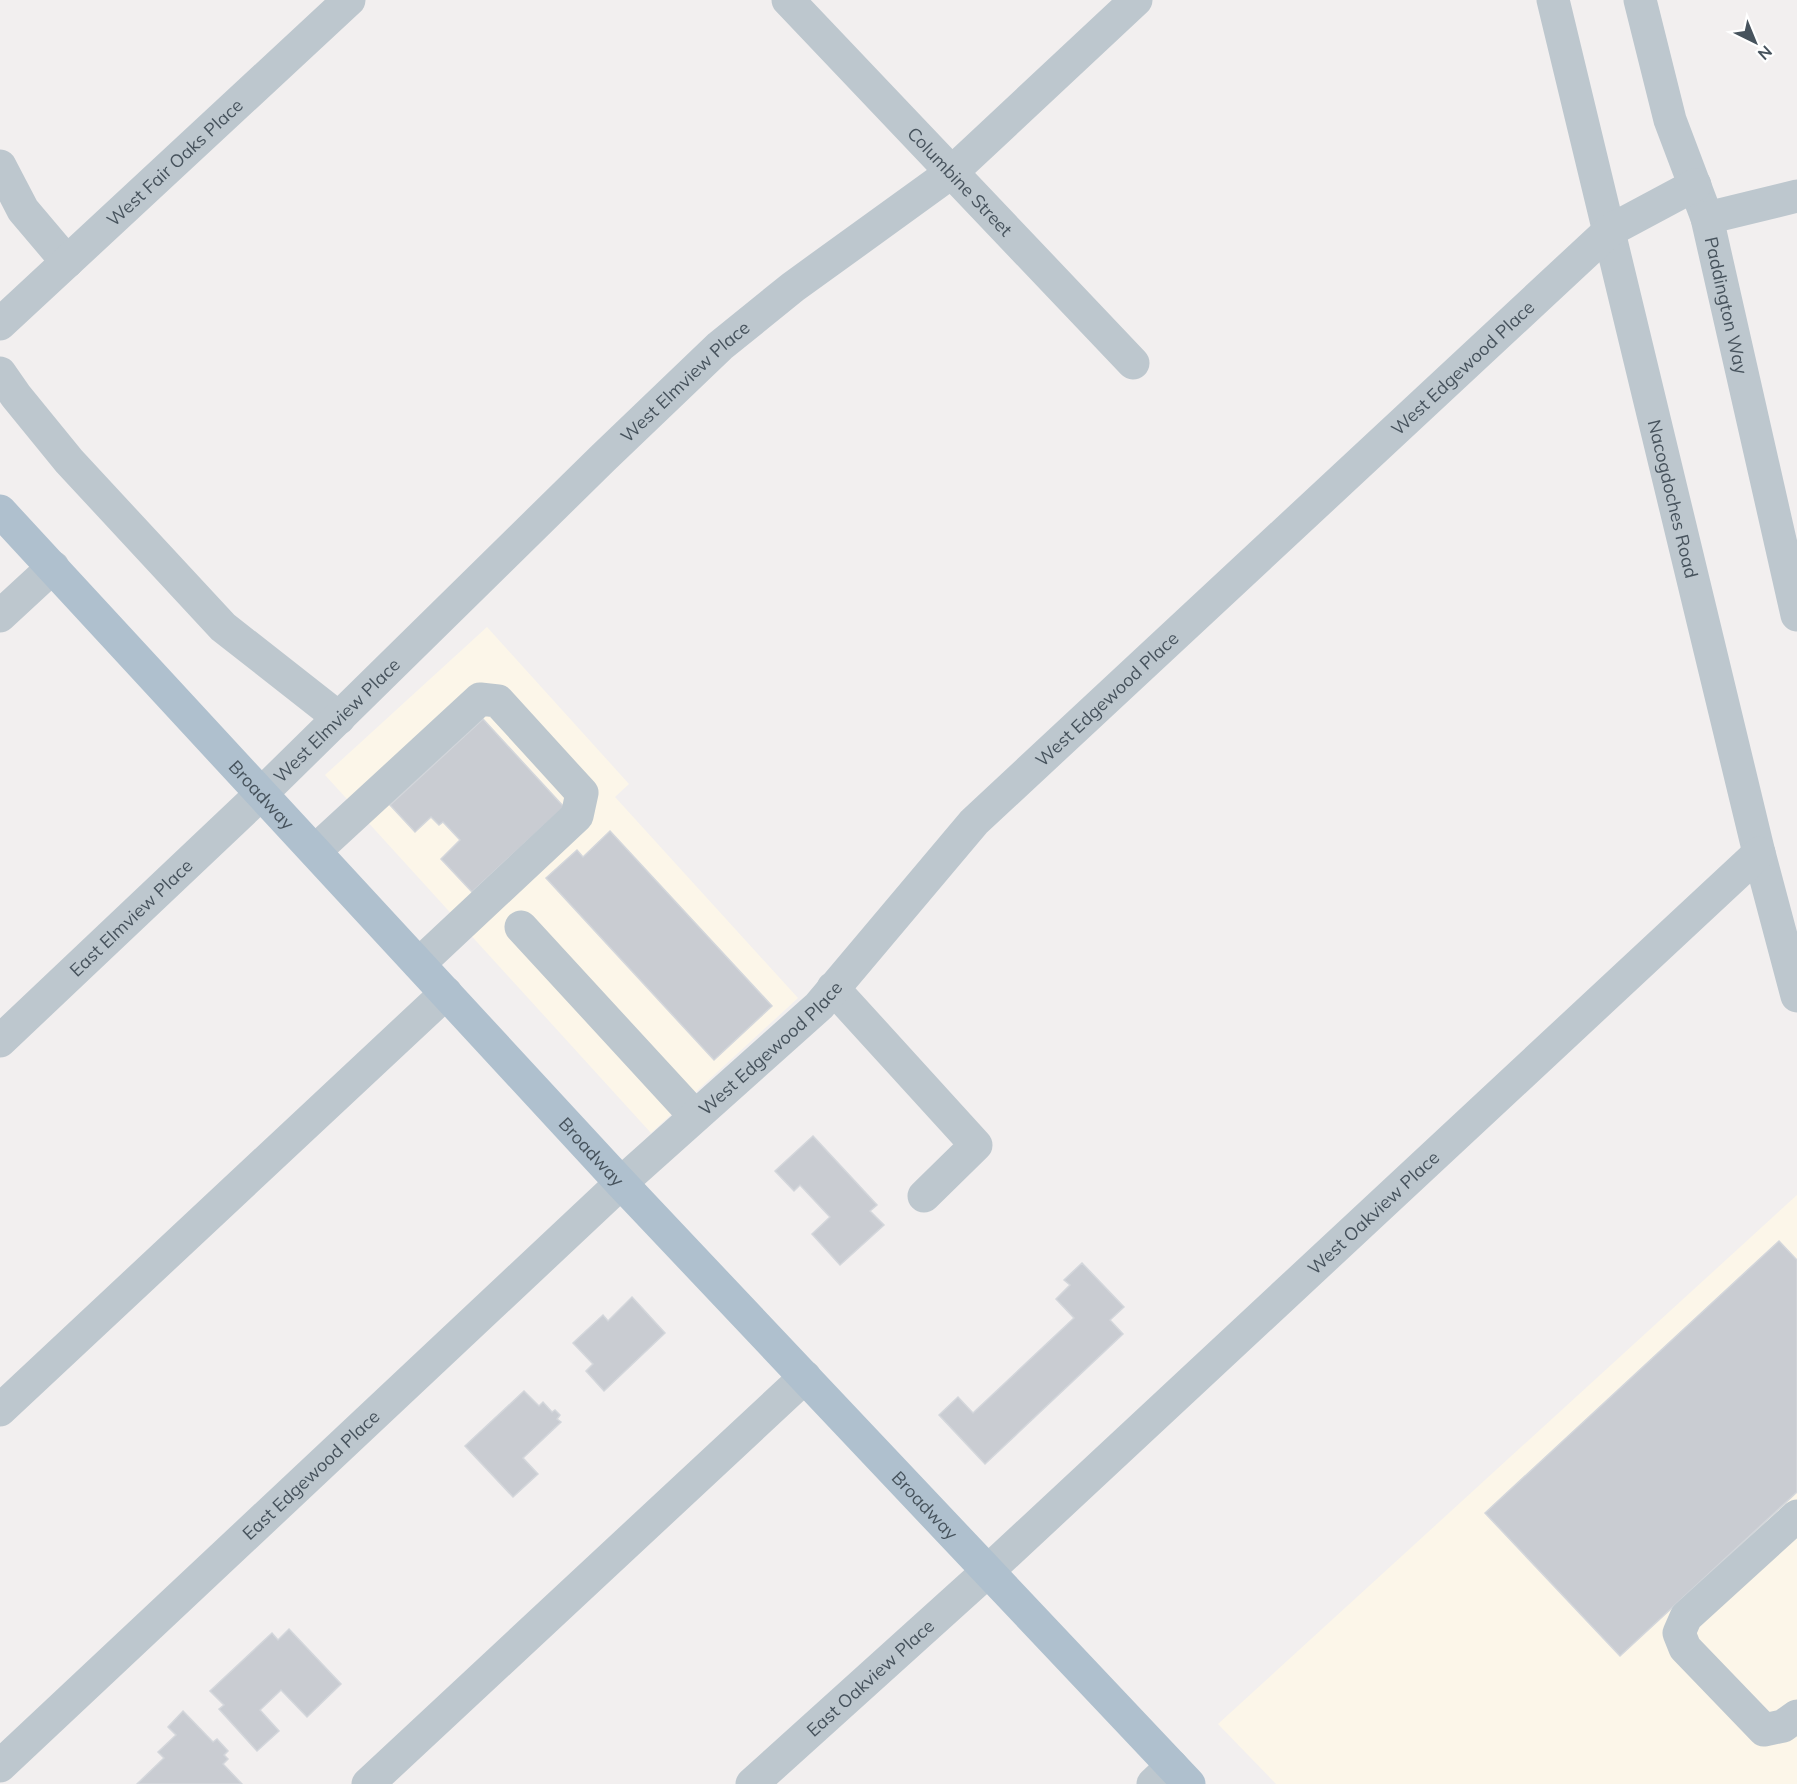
<svg xmlns="http://www.w3.org/2000/svg" width="1797" height="1784" font-family="Mulish,sans-serif">
<rect width="100%" height="100%" fill="#f2efef"/>
<g fill="#fcf6e9">
<polygon points="487,627 629,784 615,797 798,998 651,1133 325,775"/>
<polygon points="1797,1195 1797,1784 1276,1784 1218,1724"/>
</g>
<g fill="#c9ccd2" stroke="#d3d6db" stroke-width="1.5">
<polygon points="483,719 564,807 472,892 441,859 460,840 443,822 439,825 431,817 415,832 390,805"/>
<polygon points="610,831 772,1006 714,1060 546,878 577,850 583,857"/>
<polygon points="813,1136 877,1205 870,1211 884,1225 840,1265 812,1234 830,1217 800,1185 794,1191 775,1171"/>
<polygon points="1779,1241 1797,1260 1797,1492 1620,1656 1485,1513"/>
<polygon points="1082,1263 1124,1307 1110,1320 1123,1334 985,1464 939,1415 958,1397 973,1413 1074,1318 1056,1299 1070,1285 1064,1280"/>
<polygon points="632,1297 665,1333 604,1391 586,1371 593,1364 573,1343 603,1315 608,1321"/>
<polygon points="524,1391 539,1406 543,1402 552,1412 555,1410 560,1415 557,1419 561,1422 523,1458 538,1474 513,1497 465,1446"/>
<polygon points="289,1629 341,1684 307,1717 281,1690 260,1710 279,1731 257,1751 219,1709 224,1705 210,1691 272,1633 278,1640"/>
<polygon points="183,1711 213,1742 217,1739 228,1751 224,1755 228,1759 223,1764 242,1784 137,1784 164,1758 158,1752 176,1735 168,1727"/>
</g>
<g fill="none" stroke-linecap="round" stroke-linejoin="round">
<g stroke="#bdc7ce" stroke-width="33">
<path id="s1" d="M788,0l345,363"/>
<path id="s2" d="M1553,0l206,853 38,143"/>
<path id="s3" d="M1640,0l30,120 37,98 90,397"/>
<polyline points="0,166 23,210 67,262"/>
<polyline points="1707,218 1797,196"/>
<path id="s4" d="M0,324l349,-324"/>
<polyline points="0,373 16,396 69,461 223,627 339,718"/>
<polyline points="0,616 53,567"/>
<polyline points="315,851 480,699 498,701 582,793 577,816 419,964"/>
<polyline points="521,927 695,1116"/>
<polyline points="833,988 976,1145 924,1196"/>
<path id="s5" d="M0,1041l262,-248 341,-335 117,-112 73,-59 159,-115 184,-172"/>
<polyline points="0,1410 446,993"/>
<polyline points="1797,1516 1686,1617 1679,1633 1685,1648 1764,1730 1783,1726 1797,1716"/>
<path id="s6" d="M0,1766l621,-583 198,-177 155,-184 635,-591 86,-46"/>
<polyline points="368,1784 805,1377"/>
<path id="s7" d="M752,1784l236,-213 771,-718"/>
<polyline points="1153,1784 1172,1766"/>
</g>
<path stroke="#afc0ce" stroke-width="33" id="s8" d="M0,511l621,672 568,601"/>
</g>
<g text-anchor="middle" dominant-baseline="central" stroke-width="4.5" stroke-linejoin="round" paint-order="stroke">
<g font-size="18" fill="#47535d" stroke="#fff">
<text stroke="none"><textPath href="#s4" startOffset="238">West Fair Oaks Place</textPath></text>
<text stroke="none"><textPath href="#s1" startOffset="250">Columbine Street</textPath></text>
<text stroke="none"><textPath href="#s3" startOffset="318">Paddington Way</textPath></text>
<text stroke="none"><textPath href="#s6" startOffset="2025">West Edgewood Place</textPath></text>
<text stroke="none"><textPath href="#s5" startOffset="951">West Elmview Place</textPath></text>
<text stroke="none"><textPath href="#s2" startOffset="513">Nacogdoches Road</textPath></text>
<text stroke="none"><textPath href="#s6" startOffset="1539">West Edgewood Place</textPath></text>
<text stroke="none"><textPath href="#s5" startOffset="465">West Elmview Place</textPath></text>
<text stroke="none"><textPath href="#s8" startOffset="386">Broadway</textPath></text>
<text stroke="none"><textPath href="#s5" startOffset="180">East Elmview Place</textPath></text>
<text stroke="none"><textPath href="#s6" startOffset="1053">West Edgewood Place</textPath></text>
<text stroke="none"><textPath href="#s8" startOffset="872">Broadway</textPath></text>
<text stroke="none"><textPath href="#s7" startOffset="844">West Oakview Place</textPath></text>
<text stroke="none"><textPath href="#s6" startOffset="426">East Edgewood Place</textPath></text>
<text stroke="none"><textPath href="#s8" startOffset="1358">Broadway</textPath></text>
<text stroke="none"><textPath href="#s7" startOffset="159">East Oakview Place</textPath></text>
</g>
</g>
<g transform="translate(1755 42) rotate(137)" stroke="#ffffff" stroke-width="4.5" paint-order="stroke">
<path d="M0-4.5L10 22L0 15L-10 22Z" fill="#47535d"/>
<text y="-9" font-size="16" font-weight="bold" text-anchor="middle" fill="#47535d">N</text>
</g>
</svg>
